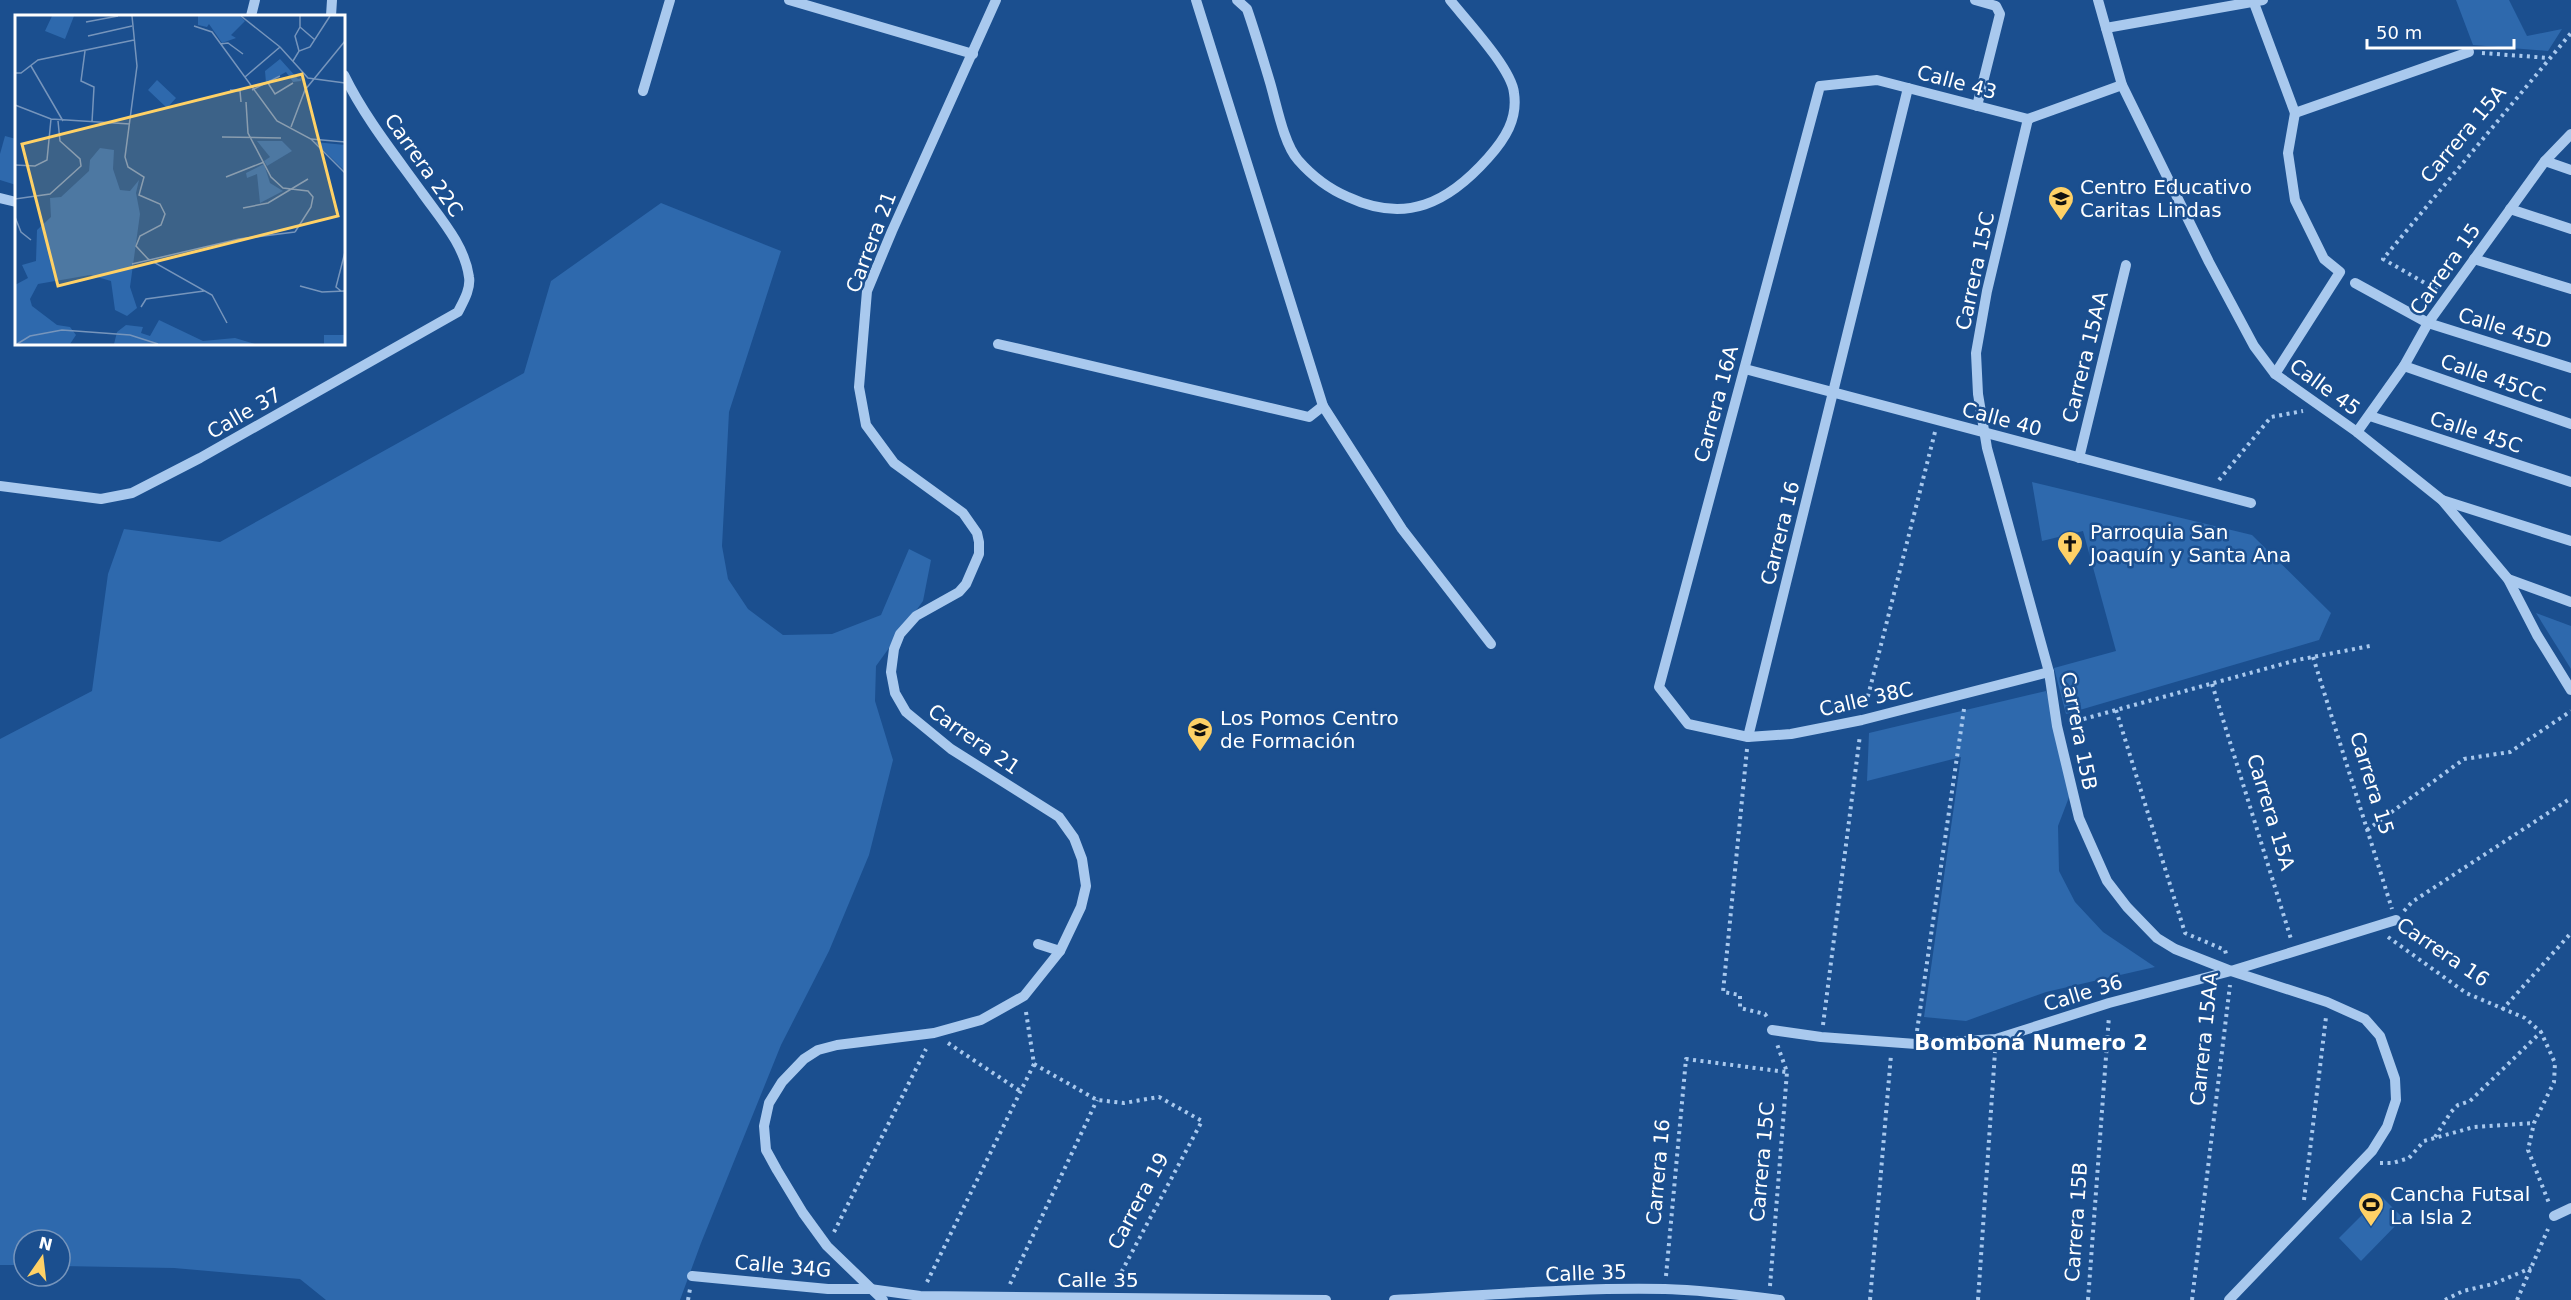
<svg xmlns="http://www.w3.org/2000/svg" width="2571" height="1300" font-family="'DejaVu Sans',sans-serif">
<rect width="100%" height="100%" fill="#1b4f8f"/>
<g fill="#2e69ad">
<polygon points="2456,0 2509,0 2527,36 2562,29 2548,51 2473,45"/>
<polygon points="5,136 16,139 16,185 0,180 0,154"/>
<polygon points="661,203 781,251 729,412 722,546 728,579 748,609 783,635 832,634 881,615 909,549 931,560 923,601 876,666 875,701 893,760 869,855 829,951 781,1045 701,1243 680,1300 326,1300 300,1279 174,1268 60,1266 60,1240 24,1240 24,1265 0,1265 0,739 92,691 108,574 124,529 220,542 524,373 551,281"/>
<polygon points="2032,482 2252,535 2331,613 2319,640 2066,714 2054,668 2116,651 2083,531 2042,541"/>
<polygon points="2536,613 2571,626 2571,669"/>
<polygon points="2046,691 2057,726 2071,792 2058,826 2059,871 2075,902 2103,932 2155,967 2046,992 1966,1021 1924,1017 1961,757 1867,781 1869,733"/>
<polygon points="2381,1196 2403,1218 2361,1261 2339,1238"/>
</g>
<g fill="none" stroke-linecap="round" stroke-linejoin="round">
<g stroke="#a9c9ee" stroke-width="4" stroke-dasharray="3 4.5" stroke-linecap="butt">
<polyline points="2482,53 2549,58"/>
<polyline points="2437,290 2383,259 2571,33"/>
<polyline points="2219,480 2271,417 2303,411"/>
<polyline points="2313,657 2392,909"/>
<polyline points="2212,684 2291,939"/>
<polyline points="1866,704 1935,432"/>
<polyline points="2116,710 2185,933 2225,950 2226,954"/>
<polyline points="2069,723 2297,660 2370,646"/>
<polyline points="1747,749 1723,992 1740,995 1740,1008 1765,1014 1767,1017"/>
<polyline points="2367,830 2464,759 2510,752 2571,711"/>
<polyline points="2404,911 2412,902 2571,798"/>
<polyline points="2388,937 2466,993 2525,1018 2541,1032 2555,1063 2554,1082 2534,1123 2528,1150 2549,1203"/>
<polyline points="2502,1010 2571,933"/>
<polyline points="1026,1012 1034,1064"/>
<polyline points="1823,1025 1860,735"/>
<polyline points="1917,1031 1964,709"/>
<polyline points="948,1043 1020,1091"/>
<polyline points="1034,1064 1097,1100 1124,1103 1159,1097 1202,1121 1115,1284"/>
<polyline points="2435,1137 2451,1112 2458,1105 2470,1101 2541,1032"/>
<polyline points="2380,1163 2393,1163 2409,1158 2424,1141 2474,1127 2534,1123"/>
<polyline points="2304,1200 2326,1017"/>
<polyline points="834,1232 926,1049"/>
<polyline points="1666,1276 1686,1059 1786,1072"/>
<polyline points="927,1282 1034,1064"/>
<polyline points="1010,1284 1097,1100"/>
<polyline points="1770,1286 1787,1072 1777,1044"/>
<polyline points="688,1300 690,1289"/>
<polyline points="1870,1300 1891,1055"/>
<polyline points="1978,1300 1995,1052"/>
<polyline points="2088,1300 2109,1016"/>
<polyline points="2192,1300 2230,985"/>
<polyline points="2445,1300 2463,1291 2493,1284 2531,1268"/>
<polyline points="2517,1300 2548,1229"/>
</g>
<g stroke="#a9c9ee" stroke-width="10">
<polyline points="789,0 973,54"/>
<path d="M1237,0l10,9c8,23 15,47 22,70 7,22 14,64 29,81 14,16 31,29 50,37 58,27 100,6 140,-39 17,-19 30,-39 26,-65 -2,-24 -48,-73 -64,-93"/>
<polyline points="1975,0 1996,6 2000,14 1977,106"/>
<polyline points="2098,0 2122,85 2209,262 2254,346 2275,374 2357,432 2442,500 2508,579 2537,635 2571,690"/>
<polyline points="2254,3 2295,113"/>
<polyline points="251,16 255,0"/>
<polyline points="331,16 332,0"/>
<polyline points="2106,28 2263,0"/>
<polyline points="643,91 670,0"/>
<polyline points="2295,113 2469,52"/>
<polyline points="2028,119 1987,291 1976,353 1978,394 1987,448 2049,672 2057,726 2079,818 2107,881 2127,907 2157,938 2175,949 2231,971 2327,1002 2365,1019 2380,1036 2395,1079 2396,1100 2387,1127 2372,1151 2229,1300"/>
<polyline points="2028,119 1877,80 1820,86 1659,687 1688,724 1748,737 1791,734 1862,720 2049,672"/>
<polyline points="2028,119 2122,85"/>
<polyline points="2545,161 2571,170"/>
<polyline points="0,198 16,202"/>
<polyline points="2510,209 2571,229"/>
<polyline points="2474,259 2571,289"/>
<polyline points="2355,283 2428,323 2571,368"/>
<polyline points="998,344 1309,417 1323,406 1196,0"/>
<polyline points="2404,366 2571,424"/>
<polyline points="1745,369 2251,503"/>
<polyline points="2275,374 2340,272 2324,259 2295,200 2288,153 2295,113"/>
<polyline points="1323,406 1402,529 1491,644"/>
<polyline points="2370,416 2571,482"/>
<polyline points="2357,432 2404,366 2428,323 2545,161 2571,134"/>
<polyline points="2079,458 2126,265"/>
<path d="M0,486l101,13 31,-6 68,-35 258,-146c5,-10 13,-23 11,-35 -4,-31 -28,-58 -46,-83 -28,-39 -58,-76 -79,-119"/>
<polyline points="2442,500 2571,541"/>
<polyline points="2508,579 2571,602"/>
<polyline points="1748,737 1908,88"/>
<polyline points="1038,944 1060,951"/>
<polyline points="1772,1030 1821,1037 1916,1044 1996,1039 2109,1003 2231,971 2396,920"/>
<polyline points="2554,1216 2571,1208"/>
<polyline points="692,1276 828,1289 870,1289 920,1296 1326,1300"/>
<polyline points="883,1300 827,1246 803,1213 777,1170 766,1150 764,1126 769,1103 782,1082 804,1059 818,1050 837,1045 934,1033 981,1020 1024,996 1060,951 1081,907 1086,886 1082,859 1074,838 1059,817 951,749 906,712 895,693 891,672 894,649 900,634 916,616 959,592 966,584 979,554 979,542 977,533 963,513 894,463 866,425 859,387 867,291 892,231 996,0"/>
<path d="M1394,1300c90,-4 181,-13 271,-11 39,1 77,6 115,11"/>
</g>
</g>
<defs>
<symbol id="school-pin" viewBox="-11 -11 22 30"><path d="M0 17L-7.5 6A9.5 9.5 0 1 1 7.5 6Z" fill="#ffd166" stroke="#1b4f8f"/><path d="M0-5L7-2L0 1L-7-2ZM-4 1L0 2.5L4 1V4Q0 6-4 4Z" fill="#111"/></symbol>
<symbol id="church-pin" viewBox="-11 -11 22 30"><path d="M0 17L-7.5 6A9.5 9.5 0 1 1 7.5 6Z" fill="#ffd166" stroke="#1b4f8f"/><path d="M-1.2-6h2.4v3.5h3.3v2.4h-3.3V6h-2.4V-.1h-3.3v-2.4h3.3Z" fill="#111"/></symbol>
<symbol id="stadium-pin" viewBox="-11 -11 22 30"><path d="M0 17L-7.5 6A9.5 9.5 0 1 1 7.5 6Z" fill="#ffd166" stroke="#1b4f8f"/><path d="M0-5a6.5 5 0 1 0 0 10a6.5 5 0 1 0 0-10ZM-3.5-1.8h7v3.6h-7Z" fill="#111"/></symbol>
</defs>
<g fill-rule="evenodd">
<use href="#school-pin" x="2046" y="184" width="30" height="40"/>
<use href="#church-pin" x="2055" y="529" width="30" height="40"/>
<use href="#school-pin" x="1185" y="715" width="30" height="40"/>
<use href="#stadium-pin" x="2356" y="1190" width="30" height="40"/>
</g>
<g text-anchor="middle" dominant-baseline="central" stroke-width="5" stroke-linejoin="round" paint-order="stroke">
<g font-size="20" fill="#fff" stroke="#1b4f8f">
<text transform="translate(1957 82) rotate(15)">Calle 43</text>
<text transform="translate(2463 134) rotate(-50)">Carrera 15A</text>
<text transform="translate(424 165) rotate(55)">Carrera 22C</text>
<text transform="translate(871 242) rotate(-69)">Carrera 21</text>
<text transform="translate(2445 269) rotate(-55)">Carrera 15</text>
<text transform="translate(1975 271) rotate(-78)">Carrera 15C</text>
<text transform="translate(2505 328) rotate(17)">Calle 45D</text>
<text transform="translate(2085 357) rotate(-76)">Carrera 15AA</text>
<text transform="translate(2493 378) rotate(19)">Calle 45CC</text>
<text transform="translate(2325 387) rotate(36)">Calle 45</text>
<text transform="translate(1716 404) rotate(-75)">Carrera 16A</text>
<text transform="translate(244 413) rotate(-30)">Calle 37</text>
<text transform="translate(2002 419) rotate(15)">Calle 40</text>
<text transform="translate(2476 432) rotate(18)">Calle 45C</text>
<text transform="translate(1780 533) rotate(-76)">Carrera 16</text>
<text transform="translate(1866 699) rotate(-13)">Calle 38C</text>
<text transform="translate(2079 731) rotate(79)">Carrera 15B</text>
<text transform="translate(974 739) rotate(35)">Carrera 21</text>
<text transform="translate(2372 783) rotate(73)">Carrera 15</text>
<text transform="translate(2271 812) rotate(73)">Carrera 15A</text>
<text transform="translate(2443 952) rotate(34)">Carrera 16</text>
<text transform="translate(2083 993) rotate(-17)">Calle 36</text>
<text transform="translate(2204 1039) rotate(-84)">Carrera 15AA</text>
<text transform="translate(1762 1162) rotate(-85)">Carrera 15C</text>
<text transform="translate(1658 1172) rotate(-85)">Carrera 16</text>
<text transform="translate(1138 1201) rotate(-62)">Carrera 19</text>
<text transform="translate(2076 1222) rotate(-86)">Carrera 15B</text>
<text transform="translate(783 1266) rotate(5)">Calle 34G</text>
<text transform="translate(1586 1273) rotate(-2)">Calle 35</text>
<text x="1098" y="1280">Calle 35</text>
</g>
<g font-size="20" fill="#fff" stroke="#1b4f8f" text-anchor="start">
<text x="2080" y="187">Centro Educativo<tspan x="2080" dy="23">Caritas Lindas</tspan></text>
<text x="2090" y="532">Parroquia San<tspan x="2090" dy="23">Joaquín y Santa Ana</tspan></text>
<text x="1220" y="718">Los Pomos Centro<tspan x="1220" dy="23">de Formación</tspan></text>
<text x="2390" y="1194">Cancha Futsal<tspan x="2390" dy="23">La Isla 2</tspan></text>
</g>
<g font-size="21" font-weight="bold" fill="#fff" stroke="#1b4f8f">
<text x="2031" y="1043">Bomboná Numero 2</text>
</g>
</g>
<g transform="translate(15 15)">
<rect width="330" height="330" fill="#1b4f8f"/>
<path d="M37,1h22l-9,23 -20,-8zM183,1h42l5,5 -14,14 5,3 -14,5 -13,-19 -2,3 -9,-2zM265,44l18,20 4,-1 -1,3 -8,1 -7,-10 -20,11 -1,-12zM142,65l19,18 -9,10 -19,-18zM242,126h25l10,10 -25,15 -3,-5 6,-4zM300,127l30,3v26zM85,133l14,2 -1,19 7,21 10,1 9,-11 -3,13 4,21 -10,73 7,21 -10,8 -12,-6 -4,-29 -21,-6 -52,9 -8,15 2,7 25,19 13,2 6,8 -6,9h-55v-59l13,-7 -6,-13 14,-4 1,-31 14,-13 -1,-19 11,-1 28,-26 1,-11zM249,149l6,19 13,8 -23,12 -3,-29 -10,4 -1,-5zM144,305l44,21 32,-3 20,6h-141l3,-12 9,-7 17,2 -2,6 9,3zM309,320h21v9h-21z" fill="#2e69ad"/>
<path fill="none" stroke="#7695bc" stroke-width="1.5" d="M117,1l5,50 -12,91 3,10 16,10 -5,18 21,9 5,10 -4,11 -21,11 -4,10 12,13 64,36 15,28M226,1l39,31 28,31 37,5M285,1v11l15,13M71,7l32,-6M179,11l18,6 65,89 34,18 34,34M73,21l44,-10M205,29l8,-1 15,11M70,36l-4,30 13,6 -2,35M284,36l-4,-15 5,-9M278,46l6,-10 11,-4 20,-31M16,51l32,55M0,58h6l17,-13 96,-20M230,62l35,-30M253,68l7,11 18,-11M215,75l10,1 1,11M237,75l28,-14M231,87l2,31 23,44 12,11 25,3 5,6 -2,10 -16,25M0,90l36,14 79,5M276,112l14,-37 40,-49M207,122l59,1M296,124l34,3M0,150l20,1 12,-6 4,-41M211,162l38,-15M0,184l35,-5 31,-28 -1,-7 -20,-18 -2,-20M228,193l25,-5 40,-24M0,202l6,15 10,8M117,249l107,-25 56,-7M285,271l22,6 23,-1M326,276l-5,-4 9,-35M126,292l5,-8 58,-8M2,329l13,-8 32,-6 68,5 28,9"/>
<path fill="#ffd166" fill-opacity="0.15" stroke="#ffd166" stroke-width="3" d="M287,59l36,142 -280,70 -36,-142z"/>
<rect width="330" height="330" fill="none" stroke="#fff" stroke-width="3"/>
</g>
<g transform="translate(42 1258) rotate(14)"><circle r="28" fill="#1b4f8f" stroke="#7695bc" stroke-width="1.5"/>
<path d="M0-4.5L10 22L0 15L-10 22Z" fill="#ffd166"/>
<text y="-9" font-size="16" font-weight="bold" text-anchor="middle" fill="#ffffff">N</text>
</g>
<path d="M2367 39v9h147v-9" fill="none" stroke="#ffffff" stroke-width="3"/>
<text x="2376" y="39" font-size="18" fill="#ffffff" stroke="#1b4f8f" stroke-width="4.5" paint-order="stroke">50 m</text>
</svg>
